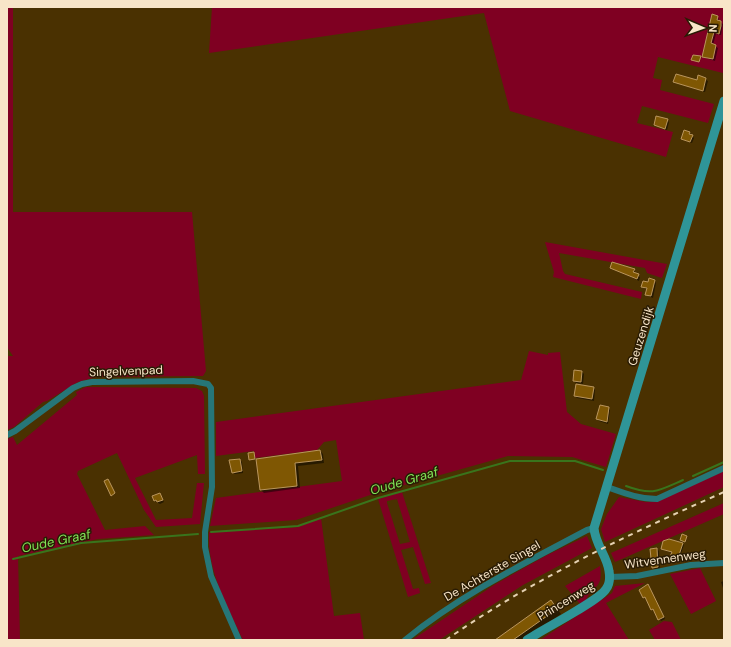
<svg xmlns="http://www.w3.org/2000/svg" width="731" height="647" font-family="'DM Sans',sans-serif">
<rect width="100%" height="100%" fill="#4a3101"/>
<g fill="#7f0022" fill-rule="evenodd">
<polygon points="8,7 13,7 13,212 192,212 206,371 203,376 96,377 78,382 47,401 43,402 14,427 7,430 7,356 13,356 7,347"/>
<polygon points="212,7 724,7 724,69 723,73 658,57 653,78 662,80 660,90 714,104 708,123 642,106 637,123 673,132 666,157 510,111 484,13 209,53"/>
<polygon points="545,242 667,264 662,278 647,273 645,268 559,253 563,271 565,274 642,292 641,299 553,277 554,272"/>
<polygon points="529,351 548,355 548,353 560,352 567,412 581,424 616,434 606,467 572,457 508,456 376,493 296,520 210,526 216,498 342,481 336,440 324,442 317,450 255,458 254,451 216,456 216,422 521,380"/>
<polygon points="86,387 196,388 202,391 204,396 205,474 198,474 197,455 135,478 156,520 192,518 197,483 204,483 200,524 156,527 144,510 117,453 78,471 77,474 105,530 145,526 154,535 98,539 18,556 20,640 7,640 7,439 13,437 17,445 77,395 76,392"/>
<polygon points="724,471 724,487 605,542 601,529 607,514 619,497 646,502 657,501"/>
<path d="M402,492l29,91 -6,1 -12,-37 -12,3 12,39 6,-1 1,5 -12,4 -30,-98zM397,499l13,43 -10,2 -13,-41v-2z"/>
<polygon points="724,503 724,514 615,562 611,553"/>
<path d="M321,518l13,98 26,-3 4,27h-121c-16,-34 -36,-69 -34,-108l78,-4 11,-1z"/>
<polygon points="587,536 592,548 523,585 439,640 412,640 494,585 547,555"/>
<path d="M600,566c4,25 -9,18 -14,35l-6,3 -15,-18z"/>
<polygon points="700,568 716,601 691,614 670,574"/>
<polygon points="645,583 606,603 629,640 540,640 612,593 615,586"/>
<polygon points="664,621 672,622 681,640 655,640 649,630"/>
</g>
<g fill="#0007">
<polygon points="717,17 719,19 719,22 723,24 721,35 716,34 713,45 718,48 715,61 703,57"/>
<polygon points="699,77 708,81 705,92 674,82 698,82"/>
<polygon points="667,120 669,122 667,130 655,124"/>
<polygon points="690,133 694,138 692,143 682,139"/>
<polygon points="611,267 634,270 635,274 640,277 639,281"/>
<polygon points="654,281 656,283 653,298 646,295 647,289 642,287"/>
<polygon points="582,372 584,374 583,384 576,383 574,381"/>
<polygon points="593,388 595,390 594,401 577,398 575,396"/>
<polygon points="608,408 610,410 608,424 599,421 597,419"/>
<polygon points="320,451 323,454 324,463 298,466 300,488 264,493 261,490 257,460"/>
<polygon points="240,460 242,462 243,473 235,474 233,472"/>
<polygon points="159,494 164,502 160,504 155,501 154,496"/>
<polygon points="682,544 684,545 678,562 670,559 672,553 662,549"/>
<polygon points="657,549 659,551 660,569 655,569 653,567"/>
<polygon points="724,581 724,591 721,582"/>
<polygon points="648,585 665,619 661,621 647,598 644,597"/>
<polygon points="555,606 561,614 524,640 497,640"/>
</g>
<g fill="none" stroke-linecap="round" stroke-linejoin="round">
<g stroke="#39741c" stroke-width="2">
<polyline points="693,476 724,462"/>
<path d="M626,486c27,10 32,5 57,-6"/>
<polyline points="211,532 298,526 378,498 510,461 575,461 603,470"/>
<polyline points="13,559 81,543 198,534"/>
</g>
</g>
<g fill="#7f5703" stroke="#ba955d">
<polygon points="712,14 718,16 717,20 721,21 721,26 719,34 714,32 711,43 716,45 713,59 702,57"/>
<polygon points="693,55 701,56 699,62 691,60"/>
<polygon points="676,74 697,80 698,75 706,78 703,91 673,82"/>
<polygon points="656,116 668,119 665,129 654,125"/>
<polygon points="684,130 690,132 689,134 693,135 690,142 681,139"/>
<polygon points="612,262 635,269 633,272 639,274 637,279 610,268"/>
<polygon points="649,278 655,280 651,296 645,295 647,288 641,287 643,281 648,282"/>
<polygon points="574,370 582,371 581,382 573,381"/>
<polygon points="576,384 594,387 592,399 574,396"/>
<polygon points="600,405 609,407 607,422 596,419"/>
<polygon points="320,450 322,460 295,463 297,486 260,490 256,459"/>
<polygon points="254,452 255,459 249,460 248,453"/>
<polygon points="240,459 242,471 232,473 229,460"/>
<polygon points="108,479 115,493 111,496 104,481"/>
<polygon points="160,493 163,500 157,502 156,500 154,501 152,496"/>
<polygon points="682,534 687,536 685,542 680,540"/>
<polygon points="669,539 683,543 677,561 669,559 672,552 661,549 663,541"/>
<polygon points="657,548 658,567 652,568 650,549"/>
<polygon points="648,584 664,617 658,620 653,609 651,610 645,597 643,598 639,590"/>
<polygon points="551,600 557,609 513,640 495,640"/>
</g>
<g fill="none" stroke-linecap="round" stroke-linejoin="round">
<g stroke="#267678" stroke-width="6">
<polyline points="7,435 15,431 73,388 82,384 92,382 193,381 208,384 211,388 212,487 205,532 205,547 211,576 239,640"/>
<path d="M607,487c17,6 32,12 50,12l67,-31"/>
<polyline points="610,577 637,576 691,565 724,563"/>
<path d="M405,640c55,-45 120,-77 182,-110l7,-2"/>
</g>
<path stroke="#2f9598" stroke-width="9" d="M527,640c16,-11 72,-39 79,-51 4,-5 4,-12 3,-18 -2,-15 -14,-27 -15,-43l130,-427"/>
<path stroke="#e5d1b2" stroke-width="2" stroke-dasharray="5 5" stroke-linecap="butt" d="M446,640c87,-61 181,-105 278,-148"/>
</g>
<g text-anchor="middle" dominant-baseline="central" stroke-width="3" stroke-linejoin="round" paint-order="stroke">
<g font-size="12" fill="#f8e5c8" stroke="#291b04">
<text transform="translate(641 336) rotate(-73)">Geuzendijk</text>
<text transform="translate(126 371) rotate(-2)">Singelvenpad</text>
<text transform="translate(665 559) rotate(-8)">Witvennenweg</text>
<text transform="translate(492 571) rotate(-30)">De Achterste Singel</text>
<text transform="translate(566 601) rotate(-31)">Princenweg</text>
</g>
<g font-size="13" font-style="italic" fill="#80e156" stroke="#291b04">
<text transform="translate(404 481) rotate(-16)">Oude Graaf</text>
<text transform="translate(56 541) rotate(-12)">Oude Graaf</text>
</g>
</g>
<rect width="731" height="647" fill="none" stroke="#f8e5c8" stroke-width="16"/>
<g transform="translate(703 28) rotate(92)" stroke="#291b04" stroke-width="3" paint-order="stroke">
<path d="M0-3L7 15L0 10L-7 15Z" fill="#f8e5c8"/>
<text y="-6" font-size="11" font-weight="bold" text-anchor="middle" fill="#f8e5c8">N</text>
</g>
</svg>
